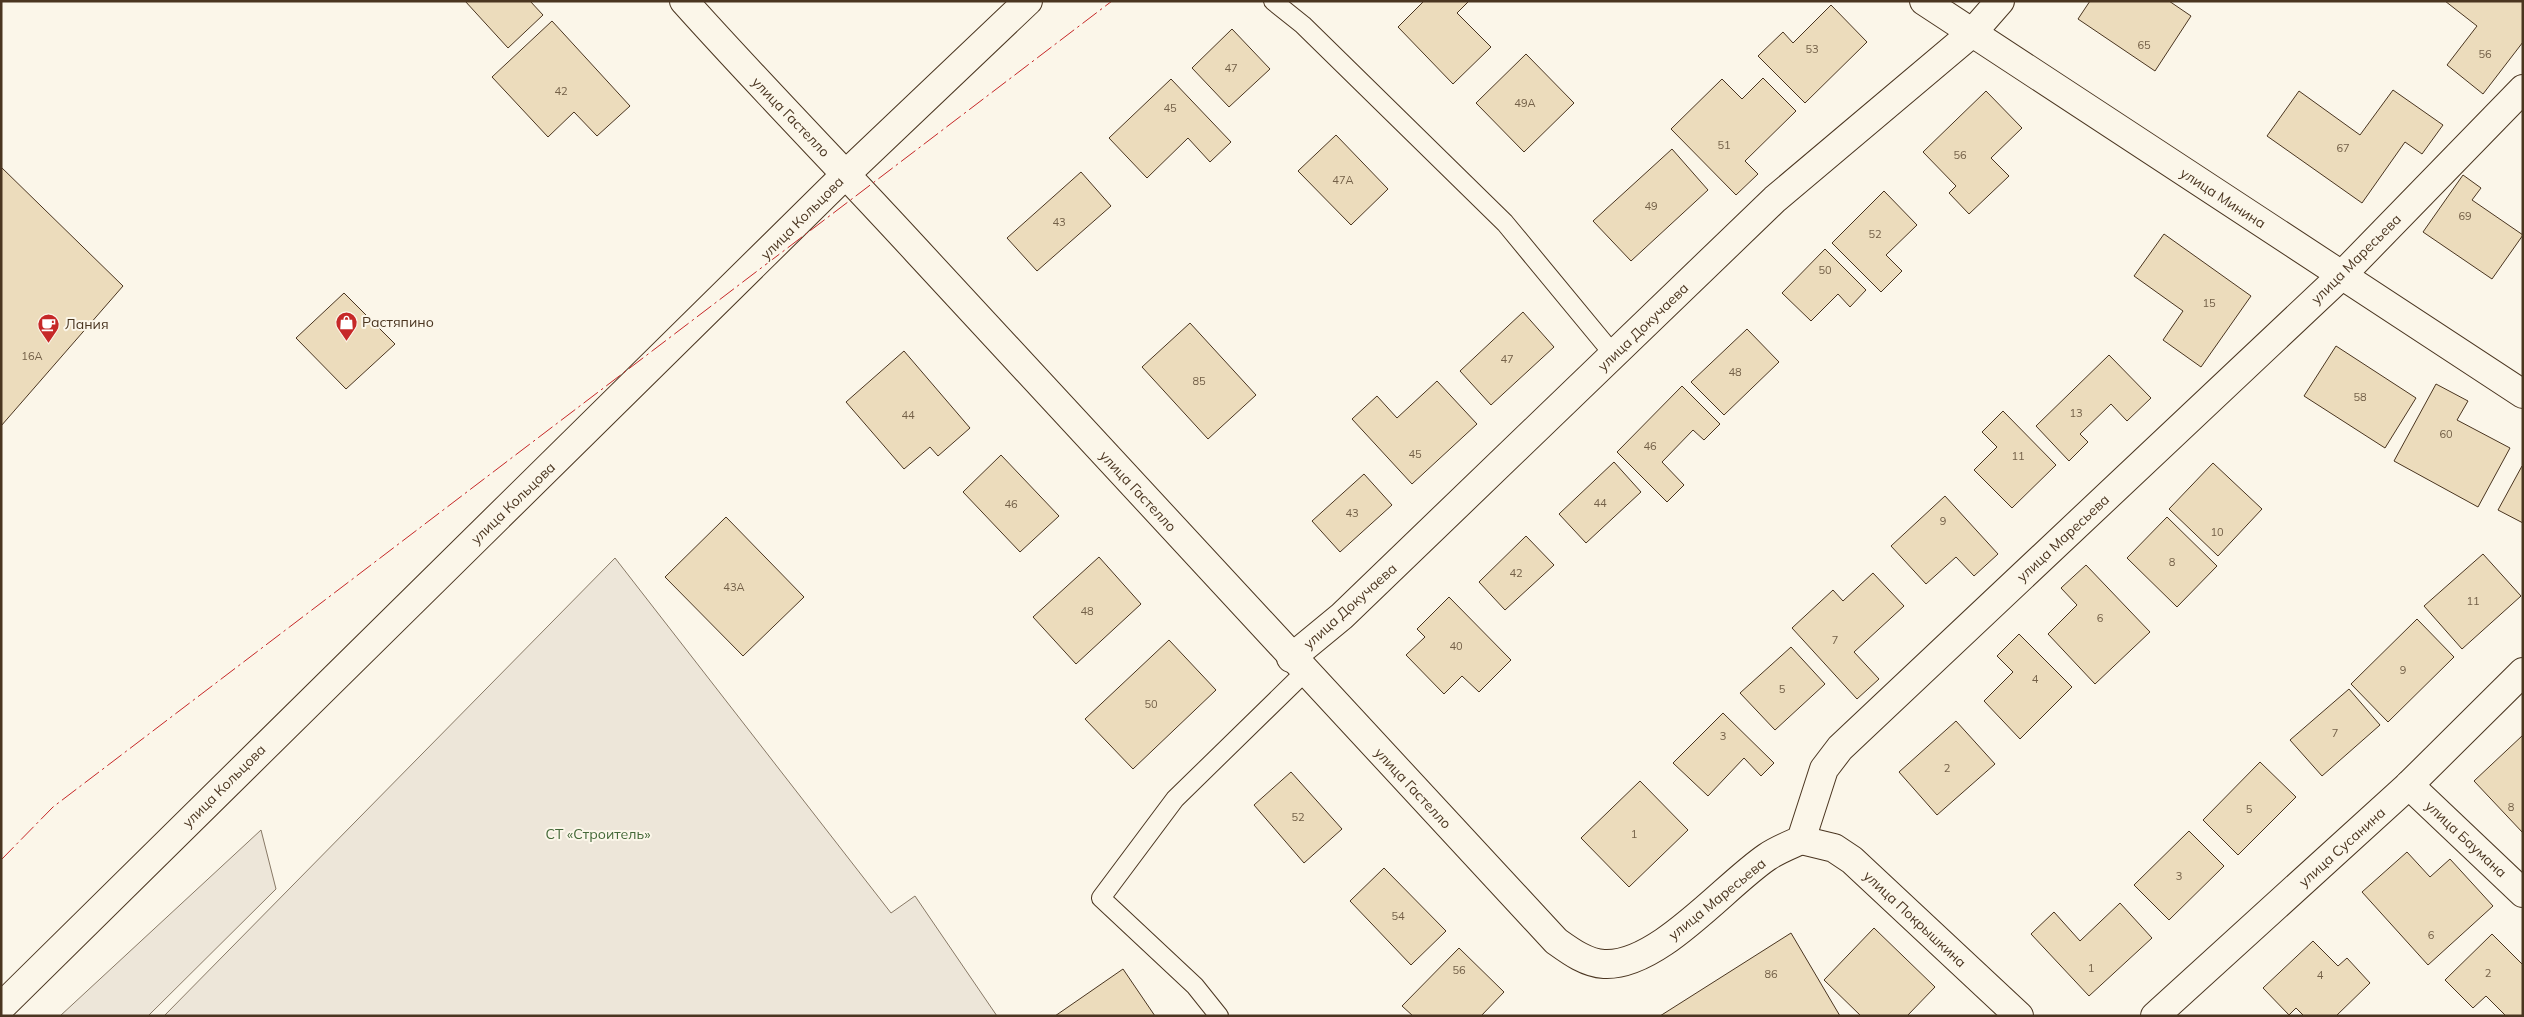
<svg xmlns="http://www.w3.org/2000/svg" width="2524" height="1017" font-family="Mulish,sans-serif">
<rect width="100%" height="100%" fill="#fbf6e9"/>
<g fill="#ede6d9" stroke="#887966">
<polygon points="615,558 891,913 915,896 997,1016 164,1016"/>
<polygon points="261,830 276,889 148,1016 60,1016"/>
</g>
<g fill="#ecdcbc" stroke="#4a3520">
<polygon points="465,1 530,1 543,15 508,48"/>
<polygon points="1424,1 1469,1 1457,13 1491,47 1453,84 1398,27"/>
<polygon points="2090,1 2169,1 2191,16 2155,71 2078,19"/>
<polygon points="2445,1 2523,1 2523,42 2483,94 2447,65 2477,26"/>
<polygon points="1831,5 1867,42 1805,103 1758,56 1783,32 1793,43"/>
<polygon points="552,21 630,106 597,136 574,112 548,137 492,77"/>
<polygon points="1232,29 1270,69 1229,107 1192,68"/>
<polygon points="1526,54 1574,103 1524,152 1476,103"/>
<polygon points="1763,78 1796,111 1745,161 1758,174 1736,195 1671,129 1722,79 1742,99"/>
<polygon points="1171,79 1231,142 1210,162 1188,138 1147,178 1109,138"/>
<polygon points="2393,90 2443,125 2422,154 2405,142 2362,203 2267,136 2299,91 2360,135"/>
<polygon points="1986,91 2022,128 1991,158 2009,176 1969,214 1949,193 1956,186 1923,152"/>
<polygon points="1336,135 1388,189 1351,225 1298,171"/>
<polygon points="1672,149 1708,190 1631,261 1593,221"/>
<polygon points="1,167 123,286 1,426"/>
<polygon points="1081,172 1111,206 1037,271 1007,238"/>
<polygon points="2463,175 2481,188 2472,200 2523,235 2492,279 2423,232"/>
<polygon points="1884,191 1917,225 1886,255 1902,271 1881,292 1832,243"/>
<polygon points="2164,234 2251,296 2201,367 2163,340 2183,311 2134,276"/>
<polygon points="1825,249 1866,290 1850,307 1838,294 1811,321 1782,293"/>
<polygon points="344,293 395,344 346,389 296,338"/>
<polygon points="1523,312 1554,347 1491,405 1460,371"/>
<polygon points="1190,323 1256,395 1208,439 1142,367"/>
<polygon points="1747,329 1779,362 1724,415 1691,382"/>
<polygon points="2336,346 2416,398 2385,448 2304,396"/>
<polygon points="904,351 970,428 938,456 930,447 904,469 846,402"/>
<polygon points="2109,355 2151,398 2127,421 2111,404 2080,434 2088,442 2069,461 2036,426"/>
<polygon points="1437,381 1477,424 1412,484 1352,419 1377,396 1397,418"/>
<polygon points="2436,384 2468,401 2457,420 2510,448 2478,507 2394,461"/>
<polygon points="1682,386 1720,424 1704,440 1693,430 1662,462 1684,485 1667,502 1617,452"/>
<polygon points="2003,411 2056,465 2012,508 1974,470 1997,447 1982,432"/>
<polygon points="1001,455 1059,516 1020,552 963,492"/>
<polygon points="1614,462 1641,492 1586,543 1559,514"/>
<polygon points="2213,463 2262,509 2218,556 2169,509"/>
<polygon points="2522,466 2523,466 2523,523 2498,510"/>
<polygon points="1364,474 1392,505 1340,552 1312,521"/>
<polygon points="1945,496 1998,554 1974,576 1956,557 1926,584 1891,546"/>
<polygon points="726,517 804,597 743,656 665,577"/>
<polygon points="2167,517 2217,566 2177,607 2127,558"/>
<polygon points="1526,536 1554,565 1505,610 1479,582"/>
<polygon points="2483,554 2521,596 2462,649 2424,606"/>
<polygon points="1099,557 1141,604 1076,664 1033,617"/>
<polygon points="2086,565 2150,632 2095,684 2048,634 2077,605 2061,588"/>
<polygon points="1873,573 1904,606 1854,652 1879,679 1857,699 1792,628 1833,590 1843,601"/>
<polygon points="1449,597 1511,660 1479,692 1462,676 1444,694 1406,655 1425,637 1417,629"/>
<polygon points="2417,619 2454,657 2388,722 2351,684"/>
<polygon points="2019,634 2072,687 2020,739 1984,701 2013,672 1997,656"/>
<polygon points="1169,640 1216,690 1133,769 1085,719"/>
<polygon points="1791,647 1825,684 1775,730 1740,693"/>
<polygon points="2349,689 2380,725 2322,776 2290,740"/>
<polygon points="1723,713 1774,763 1761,776 1744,758 1708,796 1673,763"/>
<polygon points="1956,721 1995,764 1937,815 1899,772"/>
<polygon points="2523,735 2523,833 2474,781"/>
<polygon points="2260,762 2296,797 2238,855 2203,820"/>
<polygon points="1291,772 1342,829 1304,863 1254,805"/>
<polygon points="1640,781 1688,830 1629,887 1581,838"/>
<polygon points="2189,831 2224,866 2169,920 2134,885"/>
<polygon points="2407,852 2430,877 2450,859 2493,906 2428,965 2362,892"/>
<polygon points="1384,868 1446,931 1411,965 1350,901"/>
<polygon points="2120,903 2152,938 2089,996 2031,934 2054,912 2080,941"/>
<polygon points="1874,928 1935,987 1907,1016 1861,1016 1824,980"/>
<polygon points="1791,933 1840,1016 1660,1016"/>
<polygon points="2492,934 2523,965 2523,1016 2506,1016 2486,996 2473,1008 2445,980"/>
<polygon points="2313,941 2338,966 2347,958 2370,983 2336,1016 2304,1016 2296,1008 2289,1015 2263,988"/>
<polygon points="1459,948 1504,992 1481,1016 1413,1016 1402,1006"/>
<polygon points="1123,969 1155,1016 1055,1016"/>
</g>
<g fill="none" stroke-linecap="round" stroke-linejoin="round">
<defs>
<g id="lane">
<polyline points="1273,1 1303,25 1505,223 1614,355"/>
<polyline points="1219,1016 1195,986 1101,898 1175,799 1305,672"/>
</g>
<g id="street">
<path d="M684,1c76,85 156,166 233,250 212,231 425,461 639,690 14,10 30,22 48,23 54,3 120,-78 163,-107 10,-7 23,-12 34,-17l23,-71 16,-21 501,-472 182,-187"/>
<polyline points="1924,1 2523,394"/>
<polyline points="1291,658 1342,616 1775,199 1972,33 2000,1"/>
<polyline points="2409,785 2523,893"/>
<polyline points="1801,840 1834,848 1852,860 2019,1016"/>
<polyline points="2155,1016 2409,785 2523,672"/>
</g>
<polyline id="secondary" points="1,1007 846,174 1028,1"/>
</defs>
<use href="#lane" stroke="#4a3520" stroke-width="20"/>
<use href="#street" stroke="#4a3520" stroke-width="30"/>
<use href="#secondary" stroke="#4a3520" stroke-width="30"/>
<use href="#lane" stroke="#fbf6e9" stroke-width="18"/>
<use href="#street" stroke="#fbf6e9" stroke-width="28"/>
<use href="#secondary" stroke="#fbf6e9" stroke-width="28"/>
<polyline stroke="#c62828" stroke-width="1" stroke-dasharray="18 4 2.5 4" stroke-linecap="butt" points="1,860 53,807 1112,1"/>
</g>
<defs>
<symbol id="shop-pin" viewBox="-11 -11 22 30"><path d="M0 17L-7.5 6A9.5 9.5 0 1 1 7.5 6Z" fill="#c62828" stroke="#fbf6e9"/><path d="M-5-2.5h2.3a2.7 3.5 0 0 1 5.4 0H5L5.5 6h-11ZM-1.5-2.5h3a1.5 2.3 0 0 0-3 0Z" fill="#fff"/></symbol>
<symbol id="cafe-pin" viewBox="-11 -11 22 30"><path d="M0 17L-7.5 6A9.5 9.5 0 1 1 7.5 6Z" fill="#c62828" stroke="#fbf6e9"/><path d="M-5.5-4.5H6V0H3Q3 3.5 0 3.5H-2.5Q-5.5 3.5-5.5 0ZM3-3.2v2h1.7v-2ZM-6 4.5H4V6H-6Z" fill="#fff"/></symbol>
</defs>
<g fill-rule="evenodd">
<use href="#shop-pin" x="334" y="310" width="25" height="34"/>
<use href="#cafe-pin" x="36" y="312" width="25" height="34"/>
</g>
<g text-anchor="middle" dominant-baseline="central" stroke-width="4" stroke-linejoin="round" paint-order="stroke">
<g font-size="11" fill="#725f47">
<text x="2144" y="45">65</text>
<text x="1812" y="49">53</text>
<text x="2485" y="54">56</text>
<text x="1231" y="68">47</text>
<text x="561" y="91">42</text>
<text x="1525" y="103">49А</text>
<text x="1170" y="108">45</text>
<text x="1724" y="145">51</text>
<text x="2343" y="148">67</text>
<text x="1960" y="155">56</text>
<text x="1343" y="180">47А</text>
<text x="1651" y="206">49</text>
<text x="2465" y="216">69</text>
<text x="1059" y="222">43</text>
<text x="1875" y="234">52</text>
<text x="1825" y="270">50</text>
<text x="2209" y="303">15</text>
<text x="32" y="356">16А</text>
<text x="1507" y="359">47</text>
<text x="1735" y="372">48</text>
<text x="1199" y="381">85</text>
<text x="2360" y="397">58</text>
<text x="2076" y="413">13</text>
<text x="908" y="415">44</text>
<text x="2446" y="434">60</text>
<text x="1650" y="446">46</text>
<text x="1415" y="454">45</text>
<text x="2018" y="456">11</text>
<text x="1600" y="503">44</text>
<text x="1011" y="504">46</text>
<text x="1352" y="513">43</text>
<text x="1943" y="521">9</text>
<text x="2217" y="532">10</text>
<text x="2172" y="562">8</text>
<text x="1516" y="573">42</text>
<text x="734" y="587">43А</text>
<text x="2473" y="601">11</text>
<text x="1087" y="611">48</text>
<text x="2100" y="618">6</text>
<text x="1835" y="640">7</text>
<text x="1456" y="646">40</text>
<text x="2403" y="670">9</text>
<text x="2035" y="679">4</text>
<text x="1782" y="689">5</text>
<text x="1151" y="704">50</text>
<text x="2335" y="733">7</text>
<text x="1723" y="736">3</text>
<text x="1947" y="768">2</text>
<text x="2511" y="807">8</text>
<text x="2249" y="809">5</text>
<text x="1298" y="817">52</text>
<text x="1634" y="834">1</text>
<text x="2179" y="876">3</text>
<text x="1398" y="916">54</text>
<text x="2431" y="935">6</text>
<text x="2091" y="968">1</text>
<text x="1459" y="970">56</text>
<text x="2488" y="973">2</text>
<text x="1771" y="974">86</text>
<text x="2320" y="975">4</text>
</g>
<g font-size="14" fill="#4a3520" stroke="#fbf6e9">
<text transform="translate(791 117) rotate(46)">улица Гастелло</text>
<text transform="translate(2223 198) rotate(33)">улица Минина</text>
<text transform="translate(802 218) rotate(-45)">улица Кольцова</text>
<text transform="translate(2356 259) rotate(-45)">улица Маресьева</text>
<text transform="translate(1643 327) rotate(-44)">улица Докучаева</text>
<text transform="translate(1138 491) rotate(47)">улица Гастелло</text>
<text transform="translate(513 503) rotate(-44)">улица Кольцова</text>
<text transform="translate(2063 538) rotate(-43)">улица Маресьева</text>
<text transform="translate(1350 606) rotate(-42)">улица Докучаева</text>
<text transform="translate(224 786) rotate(-45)">улица Кольцова</text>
<text transform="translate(1413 788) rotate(47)">улица Гастелло</text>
<text transform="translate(2466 839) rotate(43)">улица Баумана</text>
<text transform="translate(2342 847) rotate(-42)">улица Сусанина</text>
<text transform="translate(1717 899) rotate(-39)">улица Маресьева</text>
<text transform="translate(1915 919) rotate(43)">улица Покрышкина</text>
</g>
<g font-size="14" fill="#4a3520" stroke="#fbf6e9" text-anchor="start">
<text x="362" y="322">Растяпино</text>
<text x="65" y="324">Лания</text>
</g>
<g font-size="14" fill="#436837" stroke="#fbf6e9">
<text x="598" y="834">СТ «Строитель»</text>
</g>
</g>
<rect width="2524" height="1017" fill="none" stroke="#4a3520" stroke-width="5"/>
</svg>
